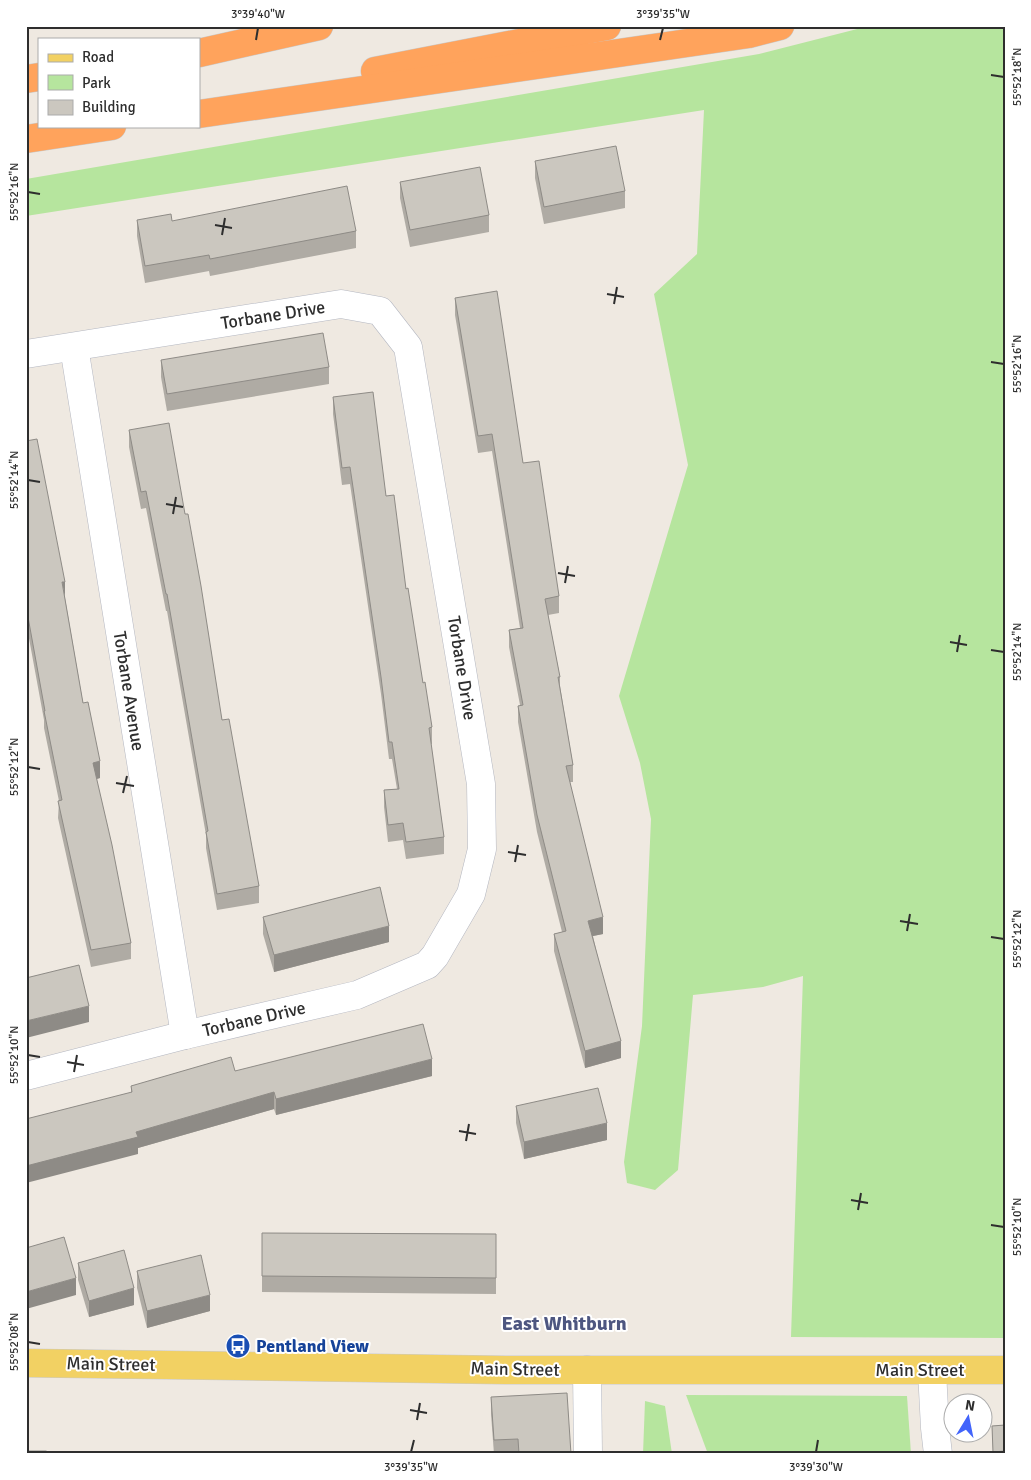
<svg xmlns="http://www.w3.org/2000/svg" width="1031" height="1480" font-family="Signika,sans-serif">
<rect width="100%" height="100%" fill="#efe9e1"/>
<g fill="#b6e59e">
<polygon points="869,26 1005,26 1005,1338 791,1337 803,976 763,987 693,995 678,1170 655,1190 627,1183 624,1162 642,1026 651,819 640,763 619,696 688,465 654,294 697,254 704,110 26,216 26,179 759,54"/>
<polygon points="686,1395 907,1396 911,1454 708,1454"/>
<polygon points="645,1401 665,1406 672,1454 643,1454"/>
</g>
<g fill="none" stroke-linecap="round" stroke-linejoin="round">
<defs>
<g id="minor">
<polyline points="74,347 185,1035"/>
<polyline points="26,354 341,304 380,311 408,347 481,784 482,849 471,894 435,956 427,965 357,995 185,1035 26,1076"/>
<polyline points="587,1370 588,1454"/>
<polyline points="932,1371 935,1428 938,1454"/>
</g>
<polyline id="primary" points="26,1363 505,1370 1005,1370"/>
<g id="motorway">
<polyline points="199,53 319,26"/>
<polyline points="375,71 607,26"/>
<polyline points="26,79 39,77"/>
<polyline points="199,114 749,34 780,26"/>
<polyline points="26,139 112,126"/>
</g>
</defs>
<use href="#minor" stroke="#b4b7c1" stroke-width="29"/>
<use href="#primary" stroke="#c9c9c9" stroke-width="29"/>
<use href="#motorway" stroke="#c9c9c9" stroke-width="29"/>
<use href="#minor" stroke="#fff" stroke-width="28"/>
<use href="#primary" stroke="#f2d163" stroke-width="28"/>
<use href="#motorway" stroke="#ffa35c" stroke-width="28"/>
</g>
<g fill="#afaba4">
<polygon points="535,161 625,191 625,208 544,224 535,178"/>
<polygon points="400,182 489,215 489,232 410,247 400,198"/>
<polygon points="137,220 172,221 356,231 356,248 210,276 209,271 145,283 137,236"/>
<polygon points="455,298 523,463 559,596 559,613 548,615 560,677 560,686 573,765 573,782 570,782 603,934 593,936 621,1058 585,1068 554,951 554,934 562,932 537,832 518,722 518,706 520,705 509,647 509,630 520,628 492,451 478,453 455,315"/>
<polygon points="161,360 329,367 329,384 167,411 161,377"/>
<polygon points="333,397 386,496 406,589 423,683 432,727 432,744 431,744 444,837 444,854 406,859 403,840 388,842 384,807 384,790 397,789 392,759 389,759 381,694 350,484 342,485 333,414"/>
<polygon points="129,430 222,720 259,886 259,903 217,910 206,848 206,835 167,611 166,611 146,508 141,509 129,447"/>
<polygon points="26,441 65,598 83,703 100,778 96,779 131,943 131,959 91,967 58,818 59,801 44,728 44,720 26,622"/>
<polygon points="263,917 389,942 274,972 263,934"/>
<polygon points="235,1071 432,1076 276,1115 274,1109 138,1148 138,1154 131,1093 131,1086"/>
<polygon points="516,1106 607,1140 524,1159 516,1123"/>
<polygon points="262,1233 496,1234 496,1294 262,1292"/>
<polygon points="78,1263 134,1305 89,1317 78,1280"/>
<polygon points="137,1271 210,1311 147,1328 137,1288"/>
<polygon points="491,1397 571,1454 494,1454 491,1414"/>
<polygon points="1005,1425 1005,1454 993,1454 992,1426"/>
</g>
<g fill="#8e8b86">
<polygon points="62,582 65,582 65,598"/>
<polygon points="100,761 100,778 93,780 93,763"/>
<polygon points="603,917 603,934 588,937 588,921"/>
<polygon points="389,926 389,942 274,972 274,955"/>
<polygon points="89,1006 89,1022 26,1038 26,1021"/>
<polygon points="621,1041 621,1058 585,1068 585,1051"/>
<polygon points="432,1059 432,1076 276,1115 276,1099"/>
<polygon points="274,1092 274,1109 138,1148 138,1154 26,1183 26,1166 136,1132"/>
<polygon points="607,1123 607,1140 524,1159 524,1142"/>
<polygon points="76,1278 76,1295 26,1309 26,1292"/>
<polygon points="134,1288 134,1305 89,1317 89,1301"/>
<polygon points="210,1295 210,1311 147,1328 147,1311"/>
</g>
<g fill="#cbc7bf" stroke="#8e8b86">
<polygon points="616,146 625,191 544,207 535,161"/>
<polygon points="480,167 489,215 410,230 400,182"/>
<polygon points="347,186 356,231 210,259 209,255 145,266 137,220 171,214 172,221"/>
<polygon points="497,291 523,463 539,461 559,596 545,599 560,677 558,677 573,765 566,766 603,917 588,921 621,1041 585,1051 554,934 566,931 537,815 518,706 523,705 509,630 523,628 492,434 478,436 455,298"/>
<polygon points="323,333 329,367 167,394 161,360"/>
<polygon points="373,392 386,496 394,495 406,589 408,588 423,683 425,682 432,727 429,728 444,837 406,842 403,823 388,825 384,790 399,789 392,742 389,742 381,677 350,467 342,468 333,397"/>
<polygon points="169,423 185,514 188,514 201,586 222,720 229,719 259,886 217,894 206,832 208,831 167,594 166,594 146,491 141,492 129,430"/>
<polygon points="37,439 65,582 62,582 83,703 88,702 100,761 93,763 112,845 131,943 91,950 58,801 62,800 44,711 45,711 26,606 26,441"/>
<polygon points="380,887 389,926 274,955 263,917"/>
<polygon points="79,965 89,1006 26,1021 26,978"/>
<polygon points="423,1024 432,1059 276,1099 274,1092 136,1132 138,1137 26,1166 26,1119 132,1092 131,1086 231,1057 235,1071"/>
<polygon points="598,1088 607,1123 524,1142 516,1106"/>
<polygon points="262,1233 496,1234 496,1278 262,1276"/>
<polygon points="64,1237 76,1278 26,1292 26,1248"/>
<polygon points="124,1250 134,1288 89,1301 78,1263"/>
<polygon points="201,1255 210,1295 147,1311 137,1271"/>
<polygon points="567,1393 571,1454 519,1454 518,1439 494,1440 491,1397"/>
<polygon points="1005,1425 1005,1451 993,1452 992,1426"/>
<rect x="26" y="1451" width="20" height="3"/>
</g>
<path fill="none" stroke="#2e2e2e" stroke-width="2" d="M256,40l2,-12M660,40l3,-12M991,75l13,2M28,192l12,2M215,225l17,3M222,235l3,-17M607,294l17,3M614,304l3,-17M991,362l13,2M28,480l12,2M166,504l17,3M173,514l3,-17M558,573l17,3M565,583l3,-17M950,642l17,3M991,650l13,2M957,652l3,-17M28,767l12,2M116,783l18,3M123,793l4,-17M508,852l18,3M515,862l3,-17M900,921l18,3M907,931l3,-17M991,937l13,2M28,1055l12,2M67,1062l17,3M74,1072l3,-17M459,1131l17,3M466,1141l3,-17M851,1200l17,3M858,1210l3,-17M991,1225l13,2M28,1342l12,2M410,1410l17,3M417,1420l3,-17M411,1452l3,-12M816,1452l2,-12"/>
<defs>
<symbol id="bus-disc" viewBox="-11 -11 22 22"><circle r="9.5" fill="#1a4fb4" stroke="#fff"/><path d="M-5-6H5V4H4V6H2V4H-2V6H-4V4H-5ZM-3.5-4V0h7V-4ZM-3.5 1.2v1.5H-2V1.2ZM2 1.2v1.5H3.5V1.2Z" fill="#fff"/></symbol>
</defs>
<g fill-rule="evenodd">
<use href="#bus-disc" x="224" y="1332" width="28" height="28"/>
</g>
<g text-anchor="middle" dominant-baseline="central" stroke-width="4" stroke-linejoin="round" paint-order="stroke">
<g font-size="18" fill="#2e2e2e" stroke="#fff">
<text transform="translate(273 315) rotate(-9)">Torbane Drive</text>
<text transform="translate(462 668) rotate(81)">Torbane Drive</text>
<text transform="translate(129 691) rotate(81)">Torbane Avenue</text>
<text transform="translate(254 1019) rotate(-13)">Torbane Drive</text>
<text transform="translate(111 1364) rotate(1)">Main Street</text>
<text transform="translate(515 1369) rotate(1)">Main Street</text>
<text x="920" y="1370">Main Street</text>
</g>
<g font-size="18" font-weight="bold" fill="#164399" stroke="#fff" text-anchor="start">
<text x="256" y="1346">Pentland View</text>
</g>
<g font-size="20" font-weight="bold" fill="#4d5680" stroke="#fff">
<text x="564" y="1323">East Whitburn</text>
</g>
</g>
<rect width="1031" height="1480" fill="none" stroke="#ffffff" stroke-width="55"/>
<rect x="38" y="38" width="162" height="90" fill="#ffffff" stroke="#ababab"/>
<rect x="48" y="54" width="25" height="8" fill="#f2d163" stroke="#ababab"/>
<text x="82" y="62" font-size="15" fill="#2e2e2e">Road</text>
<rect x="48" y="75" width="25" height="15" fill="#b6e59e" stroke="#ababab"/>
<text x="82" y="88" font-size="15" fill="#2e2e2e">Park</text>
<rect x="48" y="100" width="25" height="15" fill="#cbc7bf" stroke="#ababab"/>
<text x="82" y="112" font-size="15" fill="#2e2e2e">Building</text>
<g transform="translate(968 1418) rotate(10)"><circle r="24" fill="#ffffff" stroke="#ababab"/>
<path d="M0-4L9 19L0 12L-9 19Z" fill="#4264fb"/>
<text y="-8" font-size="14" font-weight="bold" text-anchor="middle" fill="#2e2e2e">N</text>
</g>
<rect x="28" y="28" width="976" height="1424" fill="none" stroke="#2e2e2e" stroke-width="2"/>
<g font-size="12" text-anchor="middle" fill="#2e2e2e">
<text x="258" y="18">3°39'40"W</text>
<text x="663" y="18">3°39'35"W</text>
<text transform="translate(1017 77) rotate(-90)" y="4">55°52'18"N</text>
<text transform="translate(14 192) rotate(-90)" y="4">55°52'16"N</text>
<text transform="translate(1017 364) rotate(-90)" y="4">55°52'16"N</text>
<text transform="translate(14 480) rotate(-90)" y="4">55°52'14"N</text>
<text transform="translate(1017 652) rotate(-90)" y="4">55°52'14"N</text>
<text transform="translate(14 767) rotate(-90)" y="4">55°52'12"N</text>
<text transform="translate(1017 939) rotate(-90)" y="4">55°52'12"N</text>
<text transform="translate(14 1055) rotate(-90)" y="4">55°52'10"N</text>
<text transform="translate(1017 1227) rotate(-90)" y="4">55°52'10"N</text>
<text transform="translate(14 1342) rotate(-90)" y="4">55°52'08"N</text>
<text x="411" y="1471">3°39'35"W</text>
<text x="816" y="1471">3°39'30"W</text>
</g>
</svg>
